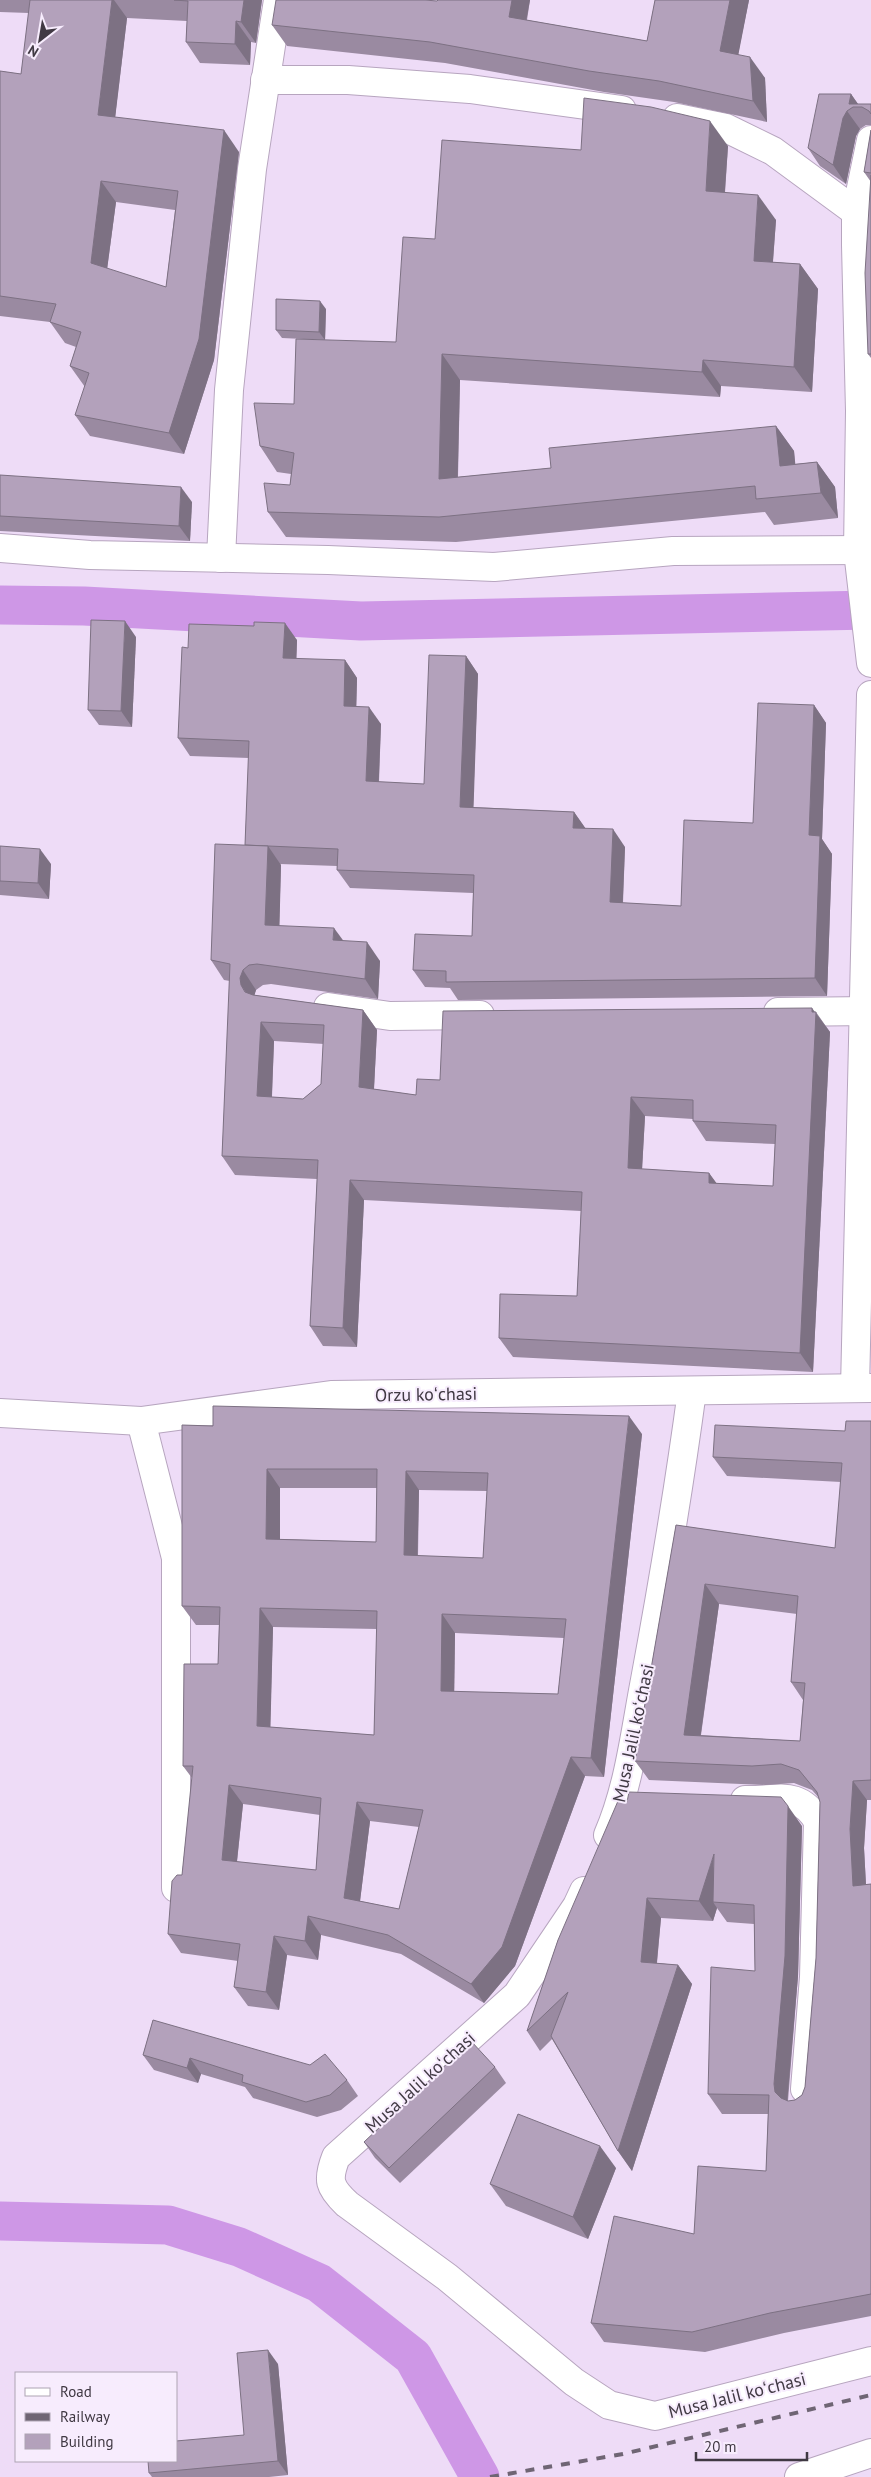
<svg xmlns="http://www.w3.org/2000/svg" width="871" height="2477" font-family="'PT Sans',sans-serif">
<rect width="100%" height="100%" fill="#eedcf7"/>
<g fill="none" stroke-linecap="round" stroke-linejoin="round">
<g stroke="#ce97e6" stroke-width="39">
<polyline points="0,605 84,606 361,621 871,610"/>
<polyline points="0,2221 168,2225 239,2247 319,2283 413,2357 480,2477"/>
</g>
<defs>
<g id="minor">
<polyline points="265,80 348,80 470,89 622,110"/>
<polyline points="677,118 726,128 773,151 856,212"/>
<polyline points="871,140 856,212 856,245 860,411 858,551 871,663"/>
<polyline points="0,548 90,555 328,560 494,567 673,551 871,550"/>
<polyline points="221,558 229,390 252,169 278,0"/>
<polyline points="328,1007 390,1016 480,1015"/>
<polyline points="778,1012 871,1011"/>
<polyline points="855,1388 871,695"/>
<polyline points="0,1413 141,1421 331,1395 871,1388"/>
<polyline points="141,1421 176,1558 176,1888"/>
<path d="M745,1800c33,1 53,-11 73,21l-4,156 -9,112"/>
<path d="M608,1835c21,-48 27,-103 37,-155 18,-97 34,-192 47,-289"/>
<path d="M584,1891l-7,15 -60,89 -181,162c-9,23 -7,30 11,47l100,73 127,105 35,23 46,11 216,-55"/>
<polyline points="799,2477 871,2453"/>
</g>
</defs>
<use href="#minor" stroke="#b7a5bf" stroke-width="30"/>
<use href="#minor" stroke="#fff" stroke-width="28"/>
<polyline stroke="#6f6574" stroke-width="4" stroke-dasharray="9 9" stroke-linecap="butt" points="490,2477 623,2454 871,2395"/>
</g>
<g fill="#9a8aa1" fill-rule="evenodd">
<path d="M0,0h262l-6,43 -5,-1 -1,23 -50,-2 -14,-21 1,-21 -60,-3 -12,99 124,35 -25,208 -30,94 -94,-18 -15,-21 10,-28 -15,-21 6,-19 -11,-4 -15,-21 -50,-6v-245l21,3 8,-61 -29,-1zM116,202l59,8 -9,77 -59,-18z"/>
<polygon points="438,0 530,0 527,20 647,41 655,0 749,0 738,54 765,78 767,122 674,102 604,92 445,63 287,46 272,25 437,1"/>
<polygon points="851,94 858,104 871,104 871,125 866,125 860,129 856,136 846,184 820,166 808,148"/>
<polygon points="871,130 871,358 868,354 871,182 864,172"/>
<polygon points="728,146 725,193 776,220 773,262 800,264 818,289 812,392 721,386 720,397 460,380 458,477 551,468 776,426 794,451 795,464 817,462 835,487 838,518 774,525 765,512 456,542 286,537 268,512 290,485 291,474 277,472 260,446 294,404 396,342 435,239 581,150"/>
<polygon points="326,309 325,340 282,338 276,330"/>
<polygon points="0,475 192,502 190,541 0,531"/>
<path d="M254,626l43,14 -1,19 49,1 12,18 -1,28 25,18 -2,58 45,2 42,-128 12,18 -5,133 101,5 11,16 40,19 -2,56 58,3 72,-83 61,-118 12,18 -4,116 10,15 -5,142 -369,4 -8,-12 -25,-1 -12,-17 59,-34 1,-43 -123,-5 -13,-18v-4l-57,-2 1,1 -2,61 64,15 37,20 -2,38 -107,-15 -8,1 -7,5 -2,5 109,15 14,20 -3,59 42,6 24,-15 376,-68 14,20 -17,340 -300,-15 -14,-19 78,-42 4,-85 -217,-11 -7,147 -34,-1 -13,-20 7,-147 -82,-4 -13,-19 8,-175 -6,-1 -13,-20 34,-115 4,-87 -59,-2 -12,-18 10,-90zM274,1041l50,3 -3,40 -18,15 -31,-2zM645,1116l48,3v2l13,20 69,3 -2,42 -57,-3 -7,-10 -67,-4z"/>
<polygon points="136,637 132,727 99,725 88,710"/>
<polygon points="0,846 51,864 49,899 0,895"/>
<path d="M871,1421v379h-4l-3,48 2,36h5v432l-87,17 -79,19 -101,-10 -13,-19 103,-89 72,-63 2,-57h-46l-14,-20 47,-123 -1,-47 -27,-2 -10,-14 -4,13 -52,-3 -4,45 21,2 14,19 -60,187 -14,-20 -66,-112 -12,12 -13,-20 31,-91 244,-114 -4,150 -10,125 7,-1 7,-5 3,-8 11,-129 4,-156 -1,-4 -7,-8 -18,-7 -28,2 -117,-5 -14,-19 41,-236 159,23 6,-66 -114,-6 -14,-19 132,-26zM719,1604l78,10 -6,68 12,18 -3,41 -99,-6z"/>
<path d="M182,1425l460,9 -38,343 -19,-1 -70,190 -31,37 -83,-49 -80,-19 -3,25 -31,-5 -8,55 -31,-4 -14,-19 4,-26 -57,-8 -13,-19 14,-59 10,-97 -9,-12 35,-102 1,-39h-23l-14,-19zM280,1488h97l-1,54 -96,-3zM419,1490l68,1 -4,67 -65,-2zM273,1627l104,2 -3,106 -104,-8zM455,1633l109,5 -6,56 -104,-2zM243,1804l77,11 -4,55 -79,-8zM370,1821l49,6 -20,82 -39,-8z"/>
<polygon points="153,2020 347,2080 358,2096 341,2110 317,2117 253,2098 245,2087 201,2074 198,2083 154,2070 143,2055"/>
<polygon points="495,2067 506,2083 400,2183 375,2158 364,2142"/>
<polygon points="616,2168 588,2239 506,2206 490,2184"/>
<polygon points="278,2364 288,2475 269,2477 152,2477 149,2473 244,2435"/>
</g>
<g fill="#7d7183">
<polygon points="112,0 114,0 127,18 113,136 98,115"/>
<polygon points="244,0 262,0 256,43 241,22"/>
<polygon points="512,0 530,0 523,38 509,17"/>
<polygon points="730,0 749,0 735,72 720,51"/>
<polygon points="236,21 251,42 250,65 235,44"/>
<polygon points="750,57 765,78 767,122 753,101"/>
<polygon points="851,94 860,107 853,107 849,104"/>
<polygon points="847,111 860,129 856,136 846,184 833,165 843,118"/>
<polygon points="710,121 728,146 723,217 706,191"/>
<polygon points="224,130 239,152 214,360 184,454 169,433"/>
<polygon points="101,181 116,202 105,285 91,263"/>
<polygon points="758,195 776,220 771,286 754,261"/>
<polygon points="800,264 818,289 812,392 794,367"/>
<polygon points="320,301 326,309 325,340 319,332"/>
<polygon points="442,354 460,380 457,504 439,479"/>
<polygon points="703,360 721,386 720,397 702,372"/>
<polygon points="776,426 794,451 798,491 780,466"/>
<polygon points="817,462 835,487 838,518 821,493"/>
<polygon points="181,487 192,502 190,541 179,526"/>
<polygon points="125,621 136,637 132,727 121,711"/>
<polygon points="285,623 297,640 296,676 283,658"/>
<polygon points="466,656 478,674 473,824 460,807"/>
<polygon points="345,660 357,678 356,723 344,706"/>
<polygon points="814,705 826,723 822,839 832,854 827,996 815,978 809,835"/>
<polygon points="369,707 381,724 378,799 366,781"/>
<polygon points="574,812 586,829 573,828"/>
<polygon points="613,829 625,847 622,920 610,902"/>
<polygon points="268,846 281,865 279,945 265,925"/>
<polygon points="40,849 51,864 49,899 38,883"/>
<polygon points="334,928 348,947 333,940"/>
<polygon points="367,942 380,961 378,999 365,979"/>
<polygon points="243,970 256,990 254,997 254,1004 241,985 240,978"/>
<polygon points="812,1008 830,1032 813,1372 800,1353"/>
<polygon points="363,1010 377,1030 373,1107 359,1087"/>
<polygon points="261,1022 274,1041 271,1116 257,1096"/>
<polygon points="631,1097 645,1116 641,1188 628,1168"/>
<polygon points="709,1173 723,1192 709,1183"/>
<polygon points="350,1180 364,1200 357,1347 343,1328"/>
<polygon points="629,1416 642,1434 604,1777 591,1758"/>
<polygon points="267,1469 280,1488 280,1558 266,1539"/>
<polygon points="406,1471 419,1490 417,1574 404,1555"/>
<polygon points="705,1584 719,1604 698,1754 684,1735"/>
<polygon points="260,1608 273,1627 270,1745 257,1726"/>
<polygon points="442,1614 455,1633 454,1710 441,1691"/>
<polygon points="571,1757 585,1776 515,1966 484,2003 471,1984"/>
<polygon points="853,1781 867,1800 864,1848 867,1905 853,1886 850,1829"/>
<polygon points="229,1785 243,1804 235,1879 222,1860"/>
<polygon points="357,1802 370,1821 358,1917 344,1898"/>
<polygon points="788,1806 802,1826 798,1976 787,2104 789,2112 775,2092 774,2084"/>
<polygon points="714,1854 713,1902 717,1908 713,1921 699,1901"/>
<polygon points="647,1898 661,1918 655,1981 641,1962"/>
<polygon points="308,1916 321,1935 318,1960 305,1941"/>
<polygon points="274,1936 287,1955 279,2010 266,1992"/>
<polygon points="678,1965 692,1984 632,2171 618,2151"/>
<polygon points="190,2058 201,2074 198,2083 187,2068"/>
<polygon points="600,2146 616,2168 588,2239 573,2217"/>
<polygon points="268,2350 278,2364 288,2475 278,2461"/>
</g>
<g fill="#b3a1bb" stroke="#7d7183" fill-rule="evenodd">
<path d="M30,0h82l-14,115 126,15 -25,209 -30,94 -94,-18 14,-42 -19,-7 11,-34 -31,-10 6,-18 -56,-8v-225l21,3zM101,181l77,10 -12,96 -75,-24z"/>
<polygon points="174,0 244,0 241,22 236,21 235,44 186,42 188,1"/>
<polygon points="276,0 425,0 437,1 438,0 512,0 509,17 647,41 655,0 730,0 720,51 750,57 753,101 659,81 589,71 430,42 272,25"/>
<polygon points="819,94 851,94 849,104 871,104 871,114 869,111 862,107 853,107 847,111 843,118 833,165 808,148"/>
<polygon points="584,98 651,107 710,121 706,191 758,195 754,261 800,264 794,367 703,360 702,372 442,354 439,479 551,468 549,448 776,426 780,466 817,462 821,493 756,499 755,486 439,517 268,512 264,483 290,485 294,453 260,446 254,403 294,404 296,339 396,342 403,237 435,239 442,140 581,150"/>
<polygon points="871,130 871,173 864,172"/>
<polygon points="871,175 871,354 868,354 865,273"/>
<polygon points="276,299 320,301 319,332 276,330"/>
<polygon points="0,475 181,487 179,526 0,516"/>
<polygon points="91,620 125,621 121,711 88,710"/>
<polygon points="254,622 285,623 283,658 345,660 344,706 369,707 366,781 424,784 429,655 466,656 460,807 574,812 573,828 613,829 610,902 681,906 684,820 753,823 758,703 814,705 809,835 820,836 815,978 446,982 446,971 413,970 415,934 472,936 474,875 337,870 338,849 245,845 249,741 178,738 182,647 188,648 189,624 254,626"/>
<path d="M215,844l53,2 -3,79 69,3 -1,12 34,2 -2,37 -108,-15 -8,1 -6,5 -3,8 1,7 4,7 8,3 110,15 -4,77 57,8 1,-16 23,1 3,-69 369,-3v4h4l-16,341 -301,-15 1,-44 77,2 5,-104 -232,-12 -7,148 -33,-2 8,-166 -96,-4 8,-192 -19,-4zM261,1022l63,3 -3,59 -18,15 -46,-3zM631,1097l62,3v21l83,4 -3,61 -64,-3v-10l-81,-5z"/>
<polygon points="0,846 40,849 38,883 0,881"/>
<path d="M213,1406l416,10 -38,342 -20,-1 -69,190 -31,37 -83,-49 -80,-19 -3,25 -31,-5 -8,56 -32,-5 6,-43 -72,-10 4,-53 5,-6h5l11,-109h-10l1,-102h34l2,-57 -38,-1v-181l31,1zM267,1469h110l-1,73 -110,-3zM406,1471l82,2 -5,85 -79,-3zM260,1608l117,3 -3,124 -117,-9zM442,1614l124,5 -8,75 -117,-3zM229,1785l92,13 -5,72 -94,-10zM357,1802l66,8 -24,99 -55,-11z"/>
<path d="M846,1421h25v359l-18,1 -3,48 3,57 18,-2v410l-101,19 -78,19 -101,-9 23,-107 80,18 4,-68 68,5 3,-76 -61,-1 3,-127 44,4 -1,-66 -41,-3 1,-48 -15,47 -52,-3 -6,64 37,3 -60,186 -67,-115 17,-44 -41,39 31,-91 60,-139 9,1 2,-10 152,5 7,9 -3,150 -11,128 1,8 6,6 7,3 7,-1 7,-5 3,-8 11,-129 4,-156 -3,-10 -18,-22 -18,-6 -29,2 -117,-5 41,-236 159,23 7,-85 -129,-6 2,-32 130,6zM705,1584l93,12 -7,86 14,1 -5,58 -116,-6z"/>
<polygon points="153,2020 310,2065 325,2054 347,2080 330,2095 306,2102 242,2082 243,2075 190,2058 187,2068 143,2055"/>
<polygon points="471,2041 495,2067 389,2168 364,2142"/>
<polygon points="518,2114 600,2146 573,2217 490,2184"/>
<polygon points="268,2350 278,2461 149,2473 148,2461 176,2461 176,2441 244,2435 237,2353"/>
</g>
<g text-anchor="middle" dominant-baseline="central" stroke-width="4" stroke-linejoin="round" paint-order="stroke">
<g font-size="18" fill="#403943" stroke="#f7ecfd">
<text transform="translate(426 1394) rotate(-1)">Orzu koʻchasi</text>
<text transform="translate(633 1733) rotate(-78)">Musa Jalil koʻchasi</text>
<text transform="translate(420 2082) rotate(-42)">Musa Jalil koʻchasi</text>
<text transform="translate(737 2395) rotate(-14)">Musa Jalil koʻchasi</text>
</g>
</g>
<rect x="15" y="2372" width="162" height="90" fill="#f7ecfd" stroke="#aea4b3"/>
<rect x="25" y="2388" width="25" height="8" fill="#ffffff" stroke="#aea4b3"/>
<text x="60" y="2397" font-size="15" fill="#403943">Road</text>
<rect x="25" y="2413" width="25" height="8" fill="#6f6574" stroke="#aea4b3"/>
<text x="60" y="2422" font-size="15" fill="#403943">Railway</text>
<rect x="25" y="2434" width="25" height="15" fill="#b3a1bb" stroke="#aea4b3"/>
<text x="60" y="2447" font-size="15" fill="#403943">Building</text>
<g transform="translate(40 40) rotate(211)" stroke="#f7ecfd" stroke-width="4" paint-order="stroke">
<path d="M0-4L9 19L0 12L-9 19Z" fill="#403943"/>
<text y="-8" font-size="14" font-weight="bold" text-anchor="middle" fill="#403943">N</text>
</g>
<path d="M696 2452v8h111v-8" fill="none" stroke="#403943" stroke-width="2.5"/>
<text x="704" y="2452" font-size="15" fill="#403943" stroke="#f7ecfd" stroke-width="4" paint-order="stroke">20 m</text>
</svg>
